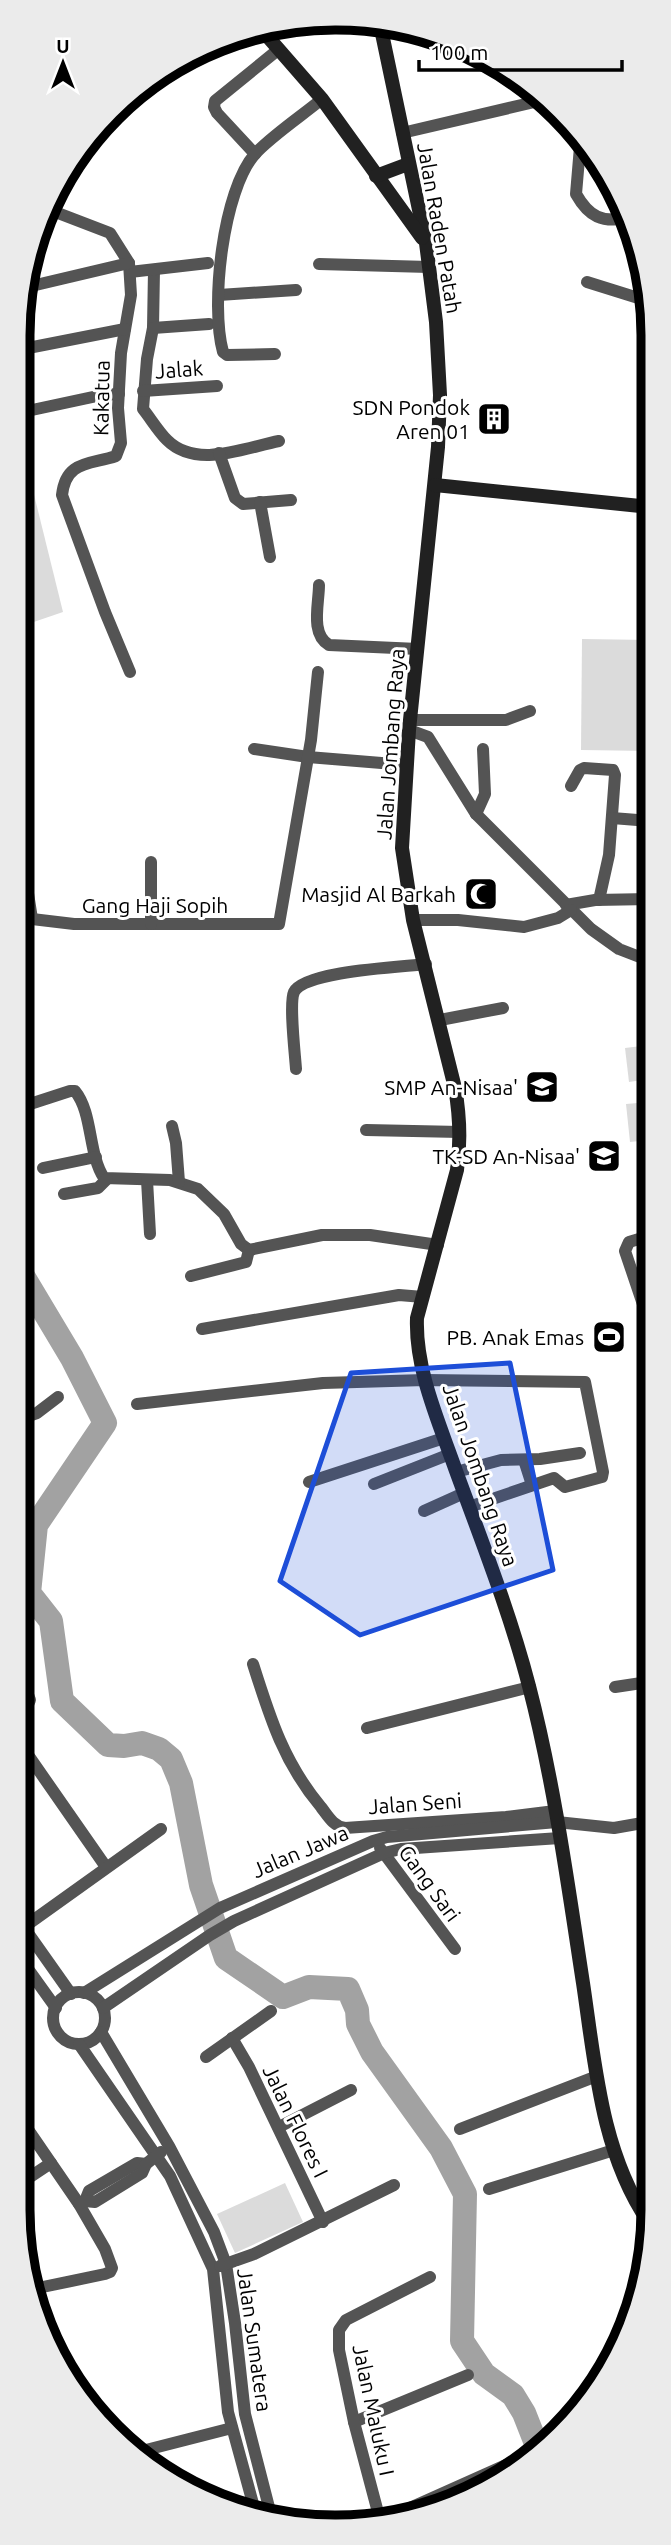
<svg xmlns="http://www.w3.org/2000/svg" width="671" height="2545" font-family="Ubuntu,sans-serif">
<rect width="100%" height="100%" fill="#fff"/>
<g fill="#dbdbdb">
<polygon points="23,450 63,612 22,626 22,625"/>
<polygon points="582,639 650,640 650,751 581,750"/>
<polygon points="650,1045 649,1079 629,1082 625,1048"/>
<polygon points="648,1093 649,1093 649,1140 630,1142 626,1104 649,1102"/>
<polygon points="621,1327 624,1340 597,1346 594,1333"/>
<polygon points="285,2183 303,2222 235,2253 217,2214"/>
</g>
<g fill="none" stroke-linecap="round" stroke-linejoin="round">
<polyline stroke="#a2a2a2" stroke-width="24" points="20,1271 72,1358 105,1423 36,1525 29,1593 51,1621 62,1701 108,1745 124,1746 142,1743 159,1749 171,1759 181,1783 201,1885 226,1958 283,1997 309,1987 348,1989 357,2010 358,2024 372,2052 441,2148 465,2194 462,2341 484,2374 513,2395 524,2413 539,2451"/>
<g stroke="#545454" stroke-width="12">
<polyline points="402,133 543,100"/>
<path d="M581,135l-5,59c13,23 26,29 52,24"/>
<polyline points="255,154 217,113 214,107 215,101 279,49"/>
<path d="M50,210l60,23 19,30 2,32 -10,58 -3,55 3,35 -5,13c-26,9 -50,4 -54,39l43,117 25,60"/>
<polyline points="319,264 429,267"/>
<path d="M154,270l-1,58 -6,31 -4,50c8,10 15,22 24,31 29,29 77,8 112,1"/>
<polyline points="130,272 208,263"/>
<polyline points="587,282 651,302"/>
<polyline points="23,288 129,263"/>
<polyline points="219,295 296,290"/>
<polyline points="153,328 209,324"/>
<polyline points="23,349 125,329"/>
<path d="M275,354l-48,1 -4,-3c-13,-47 0,-162 32,-198 15,-17 49,-40 67,-55"/>
<polyline points="143,391 217,386"/>
<polyline points="23,408 32,410 102,395 119,394"/>
<polyline points="219,453 235,498 243,504 291,500"/>
<polyline points="260,502 270,557"/>
<path d="M319,585c0,19 -9,49 10,60l89,4"/>
<polyline points="410,720 506,720 530,711"/>
<polyline points="409,730 428,737 476,814 591,929 619,949 650,961"/>
<polyline points="254,749 308,757 406,765"/>
<polyline points="571,786 580,770 584,768 613,770 615,775 609,855 599,900"/>
<polyline points="476,814 485,794 483,749"/>
<polyline points="612,818 650,821"/>
<polyline points="22,855 32,919"/>
<polyline points="566,905 595,900 650,899"/>
<polyline points="32,919 74,924 279,924 311,740 318,672"/>
<polyline points="413,920 458,920 524,927 558,918 571,910"/>
<polyline points="151,924 151,862"/>
<polyline points="440,1020 503,1008"/>
<path d="M296,1069c-1,-15 -7,-66 -2,-77 11,-21 107,-25 132,-28"/>
<path d="M21,1102l9,2 40,-13h5c18,22 13,63 29,87l66,2 28,9 26,25 17,30 8,6 73,-15h48l68,10"/>
<polyline points="172,1126 176,1143 179,1182"/>
<polyline points="366,1130 460,1132"/>
<polyline points="43,1168 96,1157"/>
<polyline points="147,1180 150,1234"/>
<polyline points="64,1194 98,1188 107,1179"/>
<polyline points="191,1276 246,1262 249,1250"/>
<polyline points="649,1322 625,1251 629,1242 649,1236"/>
<polyline points="202,1329 399,1295 423,1297"/>
<polyline points="137,1404 323,1383 425,1380 585,1382 603,1472 602,1477 565,1487 554,1478 469,1507"/>
<polyline points="20,1419 37,1413 58,1397"/>
<polyline points="524,1460 532,1485"/>
<polyline points="456,1472 501,1460 540,1459 580,1453"/>
<polyline points="309,1482 444,1438"/>
<polyline points="374,1484 450,1454"/>
<polyline points="424,1511 464,1493"/>
<path d="M253,1664c17,54 31,99 68,143 7,9 12,19 24,21l161,-11 49,-6"/>
<polyline points="615,1687 648,1682"/>
<polyline points="19,1710 27,1707 30,1700 19,1670"/>
<polyline points="367,1728 530,1687"/>
<polyline points="19,1742 106,1867"/>
<polyline points="380,1848 455,1949"/>
<polyline points="18,1919 71,1994"/>
<polyline points="24,1927 161,1829"/>
<polyline points="18,1955 56,2008"/>
<circle cx="79" cy="2018" r="26"/>
<polyline points="84,1993 220,1908 373,1841 387,1837 557,1822 614,1828 648,1822"/>
<polyline points="103,2008 210,1935 234,1921 384,1853 401,1849 560,1838"/>
<polyline points="101,2032 169,2146 214,2232 226,2264 235,2323 245,2414 271,2515"/>
<polyline points="232,2038 249,2067 323,2222"/>
<polyline points="79,2044 170,2176 213,2269 228,2412 255,2511"/>
<polyline points="206,2057 271,2011"/>
<polyline points="18,2115 79,2204 105,2249 112,2268 110,2272 105,2274 33,2289"/>
<polyline points="279,2127 351,2090"/>
<polyline points="460,2129 597,2076"/>
<polyline points="18,2185 51,2163"/>
<polyline points="489,2189 614,2150"/>
<polyline points="85,2201 89,2191 137,2163 146,2164"/>
<polyline points="79,2204 85,2201 95,2202 142,2173 146,2164 161,2152"/>
<polyline points="220,2266 254,2254 394,2185"/>
<polyline points="354,2422 468,2375"/>
<polyline points="142,2451 232,2428"/>
<polyline points="380,2520 354,2422 339,2350 339,2330 346,2320 430,2277"/>
<polyline points="383,2520 506,2465"/>
</g>
<g stroke="#212121" stroke-width="14">
<path d="M380,24l46,219 10,79 4,73 -2,52 -29,283 -7,118 11,72 42,168c5,28 6,53 2,82l-40,148c-2,52 22,104 39,153 26,71 54,142 73,215 25,96 39,199 54,297 12,80 18,169 65,238"/>
<polyline points="261,29 322,99 422,238"/>
<polyline points="376,176 408,164"/>
<polyline points="435,485 650,507"/>
</g>
</g>
<path fill="#1d4ed8" fill-opacity="0.2" stroke="#1d4ed8" stroke-width="5" stroke-linejoin="round" d="M510,1363l43,207 -193,65 -80,-54 71,-208z"/>
<defs>
<symbol id="building-square" viewBox="-11 -11 22 22"><rect x="-9" y="-9" width="18" height="18" rx="4" fill="#000" stroke="#fff"/><path d="M-4-6H4V6H1V3H-1V6H-4ZM-2.5-4.3h1.7v1.8h-1.7ZM.8-4.3h1.7v1.8H.8ZM-2.5-1h1.7V.8h-1.7ZM.8-1h1.7V.8H.8Z" fill="#fff"/></symbol>
<symbol id="mosque-square" viewBox="-11 -11 22 22"><rect x="-9" y="-9" width="18" height="18" rx="4" fill="#000" stroke="#fff"/><path d="M3.5-4.9A6 6 0 1 0 3.5 4.9A5 5 0 1 1 3.5-4.9Z" fill="#fff"/></symbol>
<symbol id="school-square" viewBox="-11 -11 22 22"><rect x="-9" y="-9" width="18" height="18" rx="4" fill="#000" stroke="#fff"/><path d="M0-5L7-2L0 1L-7-2ZM-4 1L0 2.5L4 1V4Q0 6-4 4Z" fill="#fff"/></symbol>
<symbol id="stadium-square" viewBox="-11 -11 22 22"><rect x="-9" y="-9" width="18" height="18" rx="4" fill="#000" stroke="#fff"/><path d="M0-5a6.5 5 0 1 0 0 10a6.5 5 0 1 0 0-10ZM-3.5-1.8h7v3.6h-7Z" fill="#fff"/></symbol>
</defs>
<g fill-rule="evenodd">
<use href="#building-square" x="475" y="400" width="38" height="38"/>
<use href="#mosque-square" x="462" y="875" width="38" height="38"/>
<use href="#school-square" x="523" y="1068" width="38" height="38"/>
<use href="#school-square" x="585" y="1137" width="38" height="38"/>
<use href="#stadium-square" x="590" y="1318" width="38" height="38"/>
</g>
<g text-anchor="middle" dominant-baseline="central" stroke-width="6" stroke-linejoin="round" paint-order="stroke">
<g font-size="21" fill="#000" stroke="#fff">
<text transform="translate(440 228) rotate(80)">Jalan Raden Patah</text>
<text transform="translate(179 369) rotate(-4)">Jalak</text>
<text transform="translate(101 398) rotate(-89)">Kakatua</text>
<text transform="translate(390 744) rotate(-86)">Jalan Jombang Raya</text>
<text x="155" y="905">Gang Haji Sopih</text>
<text transform="translate(481 1475) rotate(71)">Jalan Jombang Raya</text>
<text transform="translate(415 1803) rotate(-4)">Jalan Seni</text>
<text transform="translate(300 1851) rotate(-23)">Jalan Jawa</text>
<text transform="translate(430 1883) rotate(54)">Gang Sari</text>
<text transform="translate(296 2121) rotate(64)">Jalan Flores I</text>
<text transform="translate(255 2340) rotate(82)">Jalan Sumatera</text>
<text transform="translate(374 2410) rotate(78)">Jalan Maluku I</text>
</g>
<g font-size="21" fill="#000" stroke="#fff" text-anchor="end">
<text x="470" y="407">SDN Pondok<tspan x="470" dy="24">Aren 01</tspan></text>
<text x="456" y="894">Masjid Al Barkah</text>
<text x="518" y="1087">SMP An-Nisaa'</text>
<text x="580" y="1156">TK-SD An-Nisaa'</text>
<text x="584" y="1337">PB. Anak Emas</text>
</g>
</g>
<path d="M0 0H671V2545H0ZM335 30H336A305 305 0 0 1 641 335V2210A305 305 0 0 1 336 2515H335A305 305 0 0 1 30 2210V335A305 305 0 0 1 335 30Z" fill="#ebebeb" fill-rule="evenodd"/>
<path fill="none" stroke="#000" stroke-width="9" d="M335 30H336A305 305 0 0 1 641 335V2210A305 305 0 0 1 336 2515H335A305 305 0 0 1 30 2210V335A305 305 0 0 1 335 30Z"/>
<g transform="translate(63 63)" stroke="#ffffff" stroke-width="5" paint-order="stroke">
<path d="M0-5L12 26L0 18L-12 26Z" fill="#000000"/>
<text y="-10" font-size="19" font-weight="bold" text-anchor="middle" fill="#000000">U</text>
</g>
<path d="M419 60v10h203v-10" fill="none" stroke="#000000" stroke-width="3.5"/>
<text x="430" y="60" font-size="21" fill="#000000" stroke="#ffffff" stroke-width="5" paint-order="stroke">100 m</text>
</svg>
